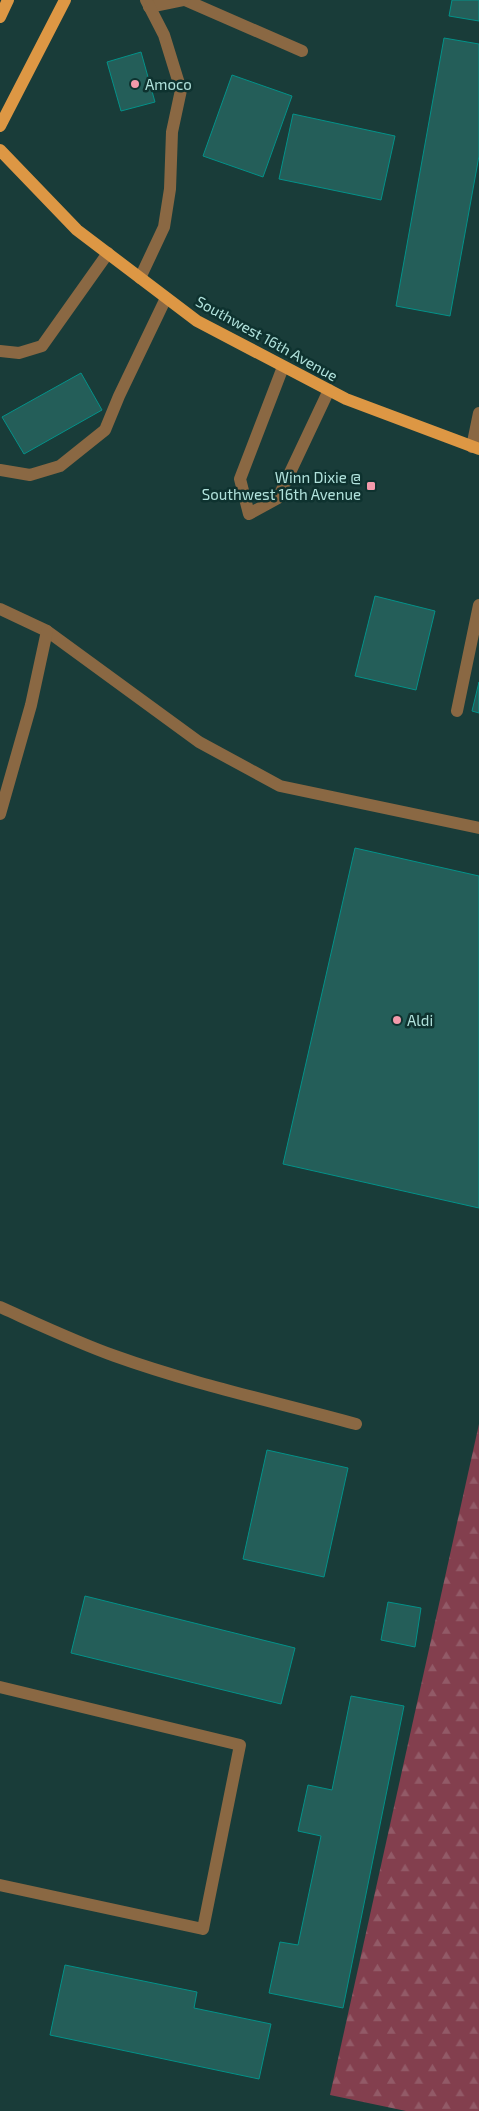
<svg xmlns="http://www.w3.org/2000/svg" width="479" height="2111" font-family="'Exo 2',sans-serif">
<defs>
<pattern id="forest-firs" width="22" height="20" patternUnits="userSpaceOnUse" patternTransform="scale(1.25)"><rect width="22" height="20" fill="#833f4e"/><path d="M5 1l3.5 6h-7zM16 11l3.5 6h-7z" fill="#925a67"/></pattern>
</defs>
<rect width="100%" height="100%" fill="#193c39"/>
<polygon fill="url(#forest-firs)" points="479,1424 479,2111 406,2111 330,2095"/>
<g fill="#245e59" stroke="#039289">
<polygon points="452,0 479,0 479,21 449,16"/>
<polygon points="444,38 479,44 479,156 450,316 396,306"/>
<polygon points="141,52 155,102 121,111 107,62"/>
<polygon points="232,75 292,96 263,177 203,156"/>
<polygon points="293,114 395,136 381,200 279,179"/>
<polygon points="81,373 102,410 24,454 2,417"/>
<polygon points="375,596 435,611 416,690 355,676"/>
<polygon points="479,682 479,713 472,711"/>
<polygon points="355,848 479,876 479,1208 283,1164"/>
<polygon points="267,1450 348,1468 324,1577 243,1559"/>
<polygon points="85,1596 295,1648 281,1704 71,1653"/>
<polygon points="388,1602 421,1608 415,1647 381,1640"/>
<polygon points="351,1696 404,1706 343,2008 269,1993 280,1942 298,1945 321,1836 298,1831 308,1785 332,1790"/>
<polygon points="65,1965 197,1992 194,2008 271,2024 259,2079 50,2035"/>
</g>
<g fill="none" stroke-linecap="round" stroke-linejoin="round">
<g stroke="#8a6843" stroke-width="12">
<polyline points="185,0 302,51"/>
<polyline points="149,7 183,0"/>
<polyline points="140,278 164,227 170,189 172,132 181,90 164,35 146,0"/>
<polyline points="0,351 19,353 42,346 108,253"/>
<polyline points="283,367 240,479 249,514 278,498 329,390"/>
<polyline points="472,447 479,413"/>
<polyline points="0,470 30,475 60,466 105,430 119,396 166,298"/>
<polyline points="0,609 47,631 199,742 280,786 479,828"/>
<polyline points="457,711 479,605"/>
<polyline points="0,814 31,705 47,631"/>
<path d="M0,1307c38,17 76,35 115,49 78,28 161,46 241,68"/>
<polyline points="0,1687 240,1745 203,1929 0,1885"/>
</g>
<g stroke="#dd9744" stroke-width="12">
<polyline points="0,17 8,0"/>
<polyline points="0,126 65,0"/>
<polyline points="0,150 77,230 197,321 346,399 479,449"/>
</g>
</g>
<g fill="#f39aab" stroke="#0e322f" stroke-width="2">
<circle cx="135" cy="84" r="5"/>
<rect x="366" y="481" width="10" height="10" rx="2.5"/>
<circle cx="397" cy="1020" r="5"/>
</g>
<g text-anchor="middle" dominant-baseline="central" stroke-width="5" stroke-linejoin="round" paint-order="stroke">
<g font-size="15" fill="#b1e2dc" stroke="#0e322f" text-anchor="start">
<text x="145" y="84">Amoco</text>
<text x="361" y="477" text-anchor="end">Winn Dixie @<tspan x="361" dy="17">Southwest 16th Avenue</tspan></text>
<text x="407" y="1020">Aldi</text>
</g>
<g font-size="15" fill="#b1e2dc" stroke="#0e322f">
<text transform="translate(267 338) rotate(29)">Southwest 16th Avenue</text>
</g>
</g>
</svg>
